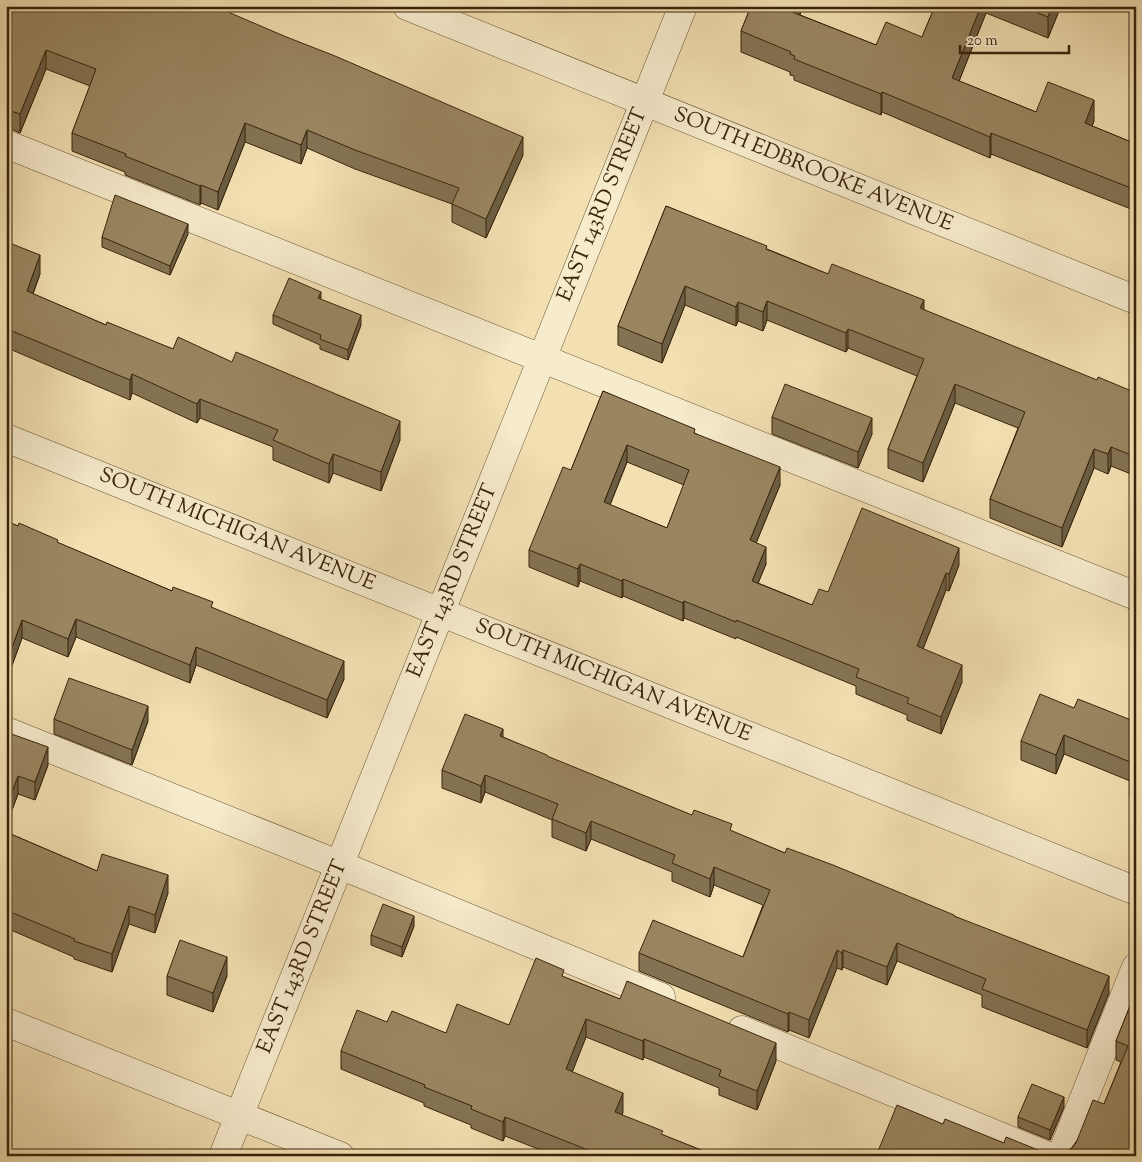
<svg xmlns="http://www.w3.org/2000/svg" width="1142" height="1162" font-family="'Sorts Mill Goudy',serif">
<rect width="100%" height="100%" fill="#f2e0b2"/>
<filter id="stains"><feTurbulence type="fractalNoise" baseFrequency=".004" numOctaves="4"/><feColorMatrix values="0 0 0 0 .2 0 0 0 0 .09 0 0 0 0 .02 0 0 0 .5 -.17"/></filter>
<radialGradient id="worn" r=".72"><stop offset=".6" stop-color="#630" stop-opacity="0"/><stop offset="1" stop-color="#630" stop-opacity=".3"/></radialGradient>
<g fill="none" stroke-linecap="round" stroke-linejoin="round">
<defs>
<g id="minor">
<polyline points="407,6 1136,300"/>
<polyline points="6,144 1136,596"/>
<polyline points="6,438 1136,891"/>
<polyline points="6,731 340,865 661,997"/>
<polyline points="6,1022 340,1156"/>
<polyline points="742,1030 1048,1156"/>
<polyline points="223,1156 683,6"/>
<polyline points="1061,1156 1136,967"/>
</g>
</defs>
<use href="#minor" stroke="#675334" stroke-width="29"/>
<use href="#minor" stroke="#f7ebcd" stroke-width="28"/>
</g>
<g fill="#847353" stroke="#39240a" fill-rule="evenodd">
<polygon points="6,6 523,155 486,238 452,222 452,204 355,169 307,148 301,164 245,142 218,210 201,203 200,205 125,175 125,172 72,151 72,133 90,86 46,69 20,133 11,129 6,129"/>
<polygon points="751,6 803,6 800,15 876,45 922,37 935,6 1061,6 1048,38 986,13 959,81 1036,112 1094,121 1092,126 1136,144 1136,211 991,154 990,158 882,112 881,115 794,80 794,76 790,75 790,72 741,52 741,31"/>
<polygon points="666,206 767,249 828,274 924,310 1136,398 1136,476 1111,466 1108,474 1094,468 1062,547 990,518 990,499 1018,428 955,403 923,482 888,468 888,449 917,376 848,348 846,352 767,320 763,331 738,321 736,326 685,305 662,363 618,345 618,326"/>
<polygon points="188,234 170,275 102,247 102,237"/>
<polygon points="6,259 40,274 33,294 106,325 173,349 400,440 381,491 333,473 329,483 273,460 273,447 200,418 197,423 132,393 130,400 12,350 10,354 6,353"/>
<polygon points="321,300 361,325 348,360 320,349 320,345 273,324 273,315"/>
<path d="M603,391l92,42 85,52 -24,58 10,21 -8,19 54,22 16,-13 131,-27 -10,26 -3,-1 -23,59 39,33 -21,52 -34,-14v-5l-51,-21v-8l-120,-49v2l-52,-21 -1,3 -60,-25 -1,2 -42,-17 -2,6 -49,-20v-17l42,-80zM627,462l57,23 -17,43 -57,-23z"/>
<polygon points="772,417 872,434 858,468 772,434"/>
<polygon points="6,521 172,591 213,608 344,679 327,718 196,665 190,683 76,637 68,657 22,638 6,682"/>
<polygon points="1074,708 1136,722 1136,799 1130,796 1130,781 1064,754 1056,774 1021,760 1021,741"/>
<polygon points="54,719 148,721 132,765 54,734"/>
<polygon points="6,732 48,765 35,800 18,794 6,826"/>
<polygon points="503,737 547,757 785,853 954,916 1109,993 1087,1048 982,1007 982,995 897,961 887,985 843,967 842,970 837,968 809,1038 789,1030 788,1032 639,971 639,953 743,957 763,905 714,885 710,897 672,881 672,872 591,839 586,851 552,837 552,820 485,792 481,803 442,788 442,770"/>
<polygon points="6,832 97,871 168,893 155,933 129,924 112,972 74,959 74,957 6,928"/>
<polygon points="414,926 402,957 371,945 371,935"/>
<polygon points="167,976 227,976 213,1012 167,995"/>
<polygon points="564,977 776,1061 757,1110 719,1095 719,1088 644,1057 643,1060 586,1037 572,1072 623,1112 622,1115 663,1135 716,1156 556,1156 505,1136 503,1141 471,1128 471,1125 424,1106 424,1103 341,1069 341,1051 387,1022 446,1033 509,1025"/>
<polygon points="1136,991 1136,1156 876,1156 943,1124 1004,1143 1043,1152 1063,1153 1070,1150 1104,1104 1121,1062 1116,1060 1116,1041"/>
<polygon points="1064,1107 1050,1140 1018,1127 1018,1117"/>
</g>
<g fill="#6b5e44" stroke="#39240a">
<polygon points="795,6 803,6 792,33 792,12"/>
<polygon points="981,6 986,6 986,13 952,99 952,78"/>
<polygon points="1052,6 1061,6 1048,38 1048,17"/>
<polygon points="46,50 46,69 20,133 20,114"/>
<polygon points="882,92 882,112 881,115 881,94"/>
<polygon points="1094,100 1094,121 1085,144 1085,123"/>
<polygon points="245,123 245,142 218,210 218,192"/>
<polygon points="307,130 307,148 301,164 301,145"/>
<polygon points="991,133 991,154 990,158 990,137"/>
<polygon points="523,137 523,155 486,238 486,219"/>
<polygon points="201,185 201,203 200,205 200,186"/>
<polygon points="188,224 188,234 170,275 170,266"/>
<polygon points="40,255 40,274 27,310 27,291"/>
<polygon points="685,286 685,305 662,363 662,344"/>
<polygon points="321,292 321,301 318,298"/>
<polygon points="924,300 924,319 920,308"/>
<polygon points="767,301 767,320 763,331 763,312"/>
<polygon points="738,302 738,321 736,326 736,307"/>
<polygon points="361,315 361,325 348,360 348,350"/>
<polygon points="848,329 848,348 846,352 846,333"/>
<polygon points="12,331 12,350 10,354 10,335"/>
<polygon points="132,374 132,393 130,400 130,380"/>
<polygon points="955,384 955,403 923,482 923,463"/>
<polygon points="200,399 200,418 197,423 197,404"/>
<polygon points="872,418 872,434 858,468 858,452"/>
<polygon points="400,421 400,440 381,491 381,472"/>
<polygon points="627,445 627,462 604,520 604,502"/>
<polygon points="1111,447 1111,466 1108,474 1108,454"/>
<polygon points="1094,449 1094,468 1062,547 1062,528"/>
<polygon points="333,454 333,473 329,483 329,464"/>
<polygon points="780,467 780,485 750,558 750,540"/>
<polygon points="766,547 766,564 752,598 752,581"/>
<polygon points="959,548 959,565 949,591 949,574"/>
<polygon points="580,564 580,581 578,587 578,569"/>
<polygon points="946,573 946,590 917,664 917,646"/>
<polygon points="623,579 623,596 622,598 622,581"/>
<polygon points="684,601 684,618 683,621 683,603"/>
<polygon points="76,619 76,637 68,657 68,639"/>
<polygon points="22,620 22,638 6,682 6,664"/>
<polygon points="196,647 196,665 190,683 190,665"/>
<polygon points="344,661 344,679 327,718 327,700"/>
<polygon points="962,665 962,682 941,734 941,717"/>
<polygon points="148,706 148,721 132,765 132,750"/>
<polygon points="503,729 503,747 500,736"/>
<polygon points="1064,735 1064,754 1056,774 1056,755"/>
<polygon points="48,747 48,765 35,800 35,782"/>
<polygon points="485,775 485,792 481,803 481,786"/>
<polygon points="18,776 18,794 6,826 6,808"/>
<polygon points="591,821 591,839 586,851 586,833"/>
<polygon points="714,867 714,885 710,897 710,879"/>
<polygon points="168,875 168,893 155,933 155,915"/>
<polygon points="129,906 129,924 112,972 112,954"/>
<polygon points="414,916 414,926 402,957 402,947"/>
<polygon points="897,943 897,961 887,985 887,967"/>
<polygon points="837,950 837,968 809,1038 809,1020"/>
<polygon points="843,950 843,967 842,970 842,953"/>
<polygon points="227,957 227,976 213,1012 213,993"/>
<polygon points="1109,976 1109,993 1087,1048 1087,1030"/>
<polygon points="789,1012 789,1030 788,1032 788,1014"/>
<polygon points="586,1019 586,1037 566,1088 566,1069"/>
<polygon points="644,1039 644,1057 643,1060 643,1041"/>
<polygon points="776,1043 776,1061 757,1110 757,1091"/>
<polygon points="623,1093 623,1112 615,1131 615,1112"/>
<polygon points="1064,1097 1064,1107 1050,1140 1050,1130"/>
<polygon points="505,1117 505,1136 503,1141 503,1122"/>
</g>
<g fill="#998661" stroke="#39240a" fill-rule="evenodd">
<polygon points="6,6 214,6 284,36 335,56 523,137 486,219 452,204 459,188 355,150 307,130 301,145 245,123 218,192 201,185 200,186 125,156 126,154 72,133 96,69 46,50 20,114 11,111 6,111"/>
<polygon points="751,6 795,6 792,12 876,45 886,22 922,37 935,6 981,6 952,78 1036,112 1048,82 1094,100 1085,123 1136,144 1136,190 991,133 990,137 882,92 881,94 794,59 795,56 790,54 791,52 741,31"/>
<polygon points="1020,6 1052,6 1048,17"/>
<polygon points="115,195 188,224 170,266 102,237"/>
<polygon points="666,206 767,246 766,249 828,274 832,264 924,300 920,308 1097,380 1098,377 1134,392 1132,397 1136,398 1136,457 1111,447 1108,454 1094,449 1062,528 990,499 1025,412 955,384 923,463 888,449 924,359 848,329 846,333 767,301 763,312 738,302 736,307 685,286 662,344 618,326"/>
<polygon points="12,244 40,255 27,291 106,325 107,322 173,349 178,337 232,362 236,352 400,421 381,472 333,454 329,464 273,440 278,430 200,399 197,404 132,374 130,380 12,331 10,335 6,334 6,259"/>
<polygon points="289,278 321,292 318,298 361,315 348,350 320,339 321,335 273,315"/>
<polygon points="785,384 872,418 858,452 772,417"/>
<path d="M603,391l92,38 -1,4 86,34 -30,73 16,7 -14,34 60,24 7,-16 9,3 34,-84 97,40 -10,26 -3,-1 -29,73 45,19 -21,52 -34,-14 2,-5 -53,-21 3,-8 -123,-49v2l-52,-21 -1,2 -60,-24 -1,2 -42,-17 -2,5 -49,-19 34,-83 8,3zM627,445l62,25 -22,58 -63,-26z"/>
<polygon points="6,521 18,526 19,523 58,540 57,542 172,591 173,587 213,602 211,607 344,661 327,700 196,647 190,665 76,619 68,639 22,620 6,664"/>
<polygon points="69,678 148,706 132,750 54,719"/>
<polygon points="1040,694 1074,708 1078,699 1136,722 1136,780 1130,777 1135,764 1064,735 1056,755 1021,741"/>
<polygon points="465,714 503,729 500,736 547,755 547,756 692,815 694,810 732,824 730,830 785,853 787,848 833,865 954,915 954,916 1109,976 1087,1030 982,989 986,979 897,943 887,967 843,950 842,953 837,950 809,1020 789,1012 788,1014 639,953 653,920 743,957 770,890 714,867 710,879 672,863 675,855 591,821 586,833 552,819 558,804 485,775 481,786 442,770"/>
<polygon points="6,732 48,747 35,782 18,776 6,808"/>
<polygon points="6,832 97,871 102,854 168,875 155,915 129,906 112,954 74,941 75,939 6,910"/>
<polygon points="383,904 414,916 402,947 371,935"/>
<polygon points="180,940 227,957 213,993 167,976"/>
<polygon points="536,958 564,970 562,976 620,999 627,981 776,1043 757,1091 719,1076 721,1070 644,1039 643,1041 586,1019 566,1069 623,1093 615,1112 663,1131 661,1134 716,1156 603,1156 505,1117 503,1122 471,1109 472,1106 424,1087 425,1085 341,1051 357,1010 387,1022 392,1011 446,1033 457,1004 509,1025"/>
<polygon points="1136,991 1136,1156 930,1156 920,1152 918,1156 876,1156 897,1105 943,1124 945,1119 1004,1143 1006,1137 1043,1152 1063,1153 1070,1150 1076,1143 1093,1100 1104,1104 1128,1046 1116,1041"/>
<polygon points="1032,1084 1064,1097 1050,1130 1018,1117"/>
</g>
<g text-anchor="middle" dominant-baseline="central" stroke-width="4" stroke-linejoin="round" paint-order="stroke">
<g font-size="21" fill="#39240a" stroke="#f7ebcd">
<text transform="translate(813 170) rotate(22)">SOUTH EDBROOKE AVENUE</text>
<text transform="translate(603 205) rotate(-68)">EAST 143RD STREET</text>
<text transform="translate(237 530) rotate(22)">SOUTH MICHIGAN AVENUE</text>
<text transform="translate(453 581) rotate(-68)">EAST 143RD STREET</text>
<text transform="translate(613 681) rotate(22)">SOUTH MICHIGAN AVENUE</text>
<text transform="translate(303 957) rotate(-68)">EAST 143RD STREET</text>
</g>
</g>
<rect width="1142" height="1162" fill="none" stroke="#f2e0b2" stroke-width="25"/>
<rect x="8" y="8" width="1127" height="1147" fill="none" stroke="#39240a" stroke-width="2.5"/>
<rect x="12" y="12" width="1117" height="1137" fill="none" stroke="#39240a"/>
<path d="M960 45v8h109v-8" fill="none" stroke="#39240a" stroke-width="2.5"/>
<text x="967" y="45" font-size="15" fill="#39240a" stroke="#f7ebcd" stroke-width="4" paint-order="stroke">20 m</text>
<rect width="100%" height="100%" filter="url(#stains)"/>
<rect width="100%" height="100%" fill="url(#worn)"/>
</svg>
